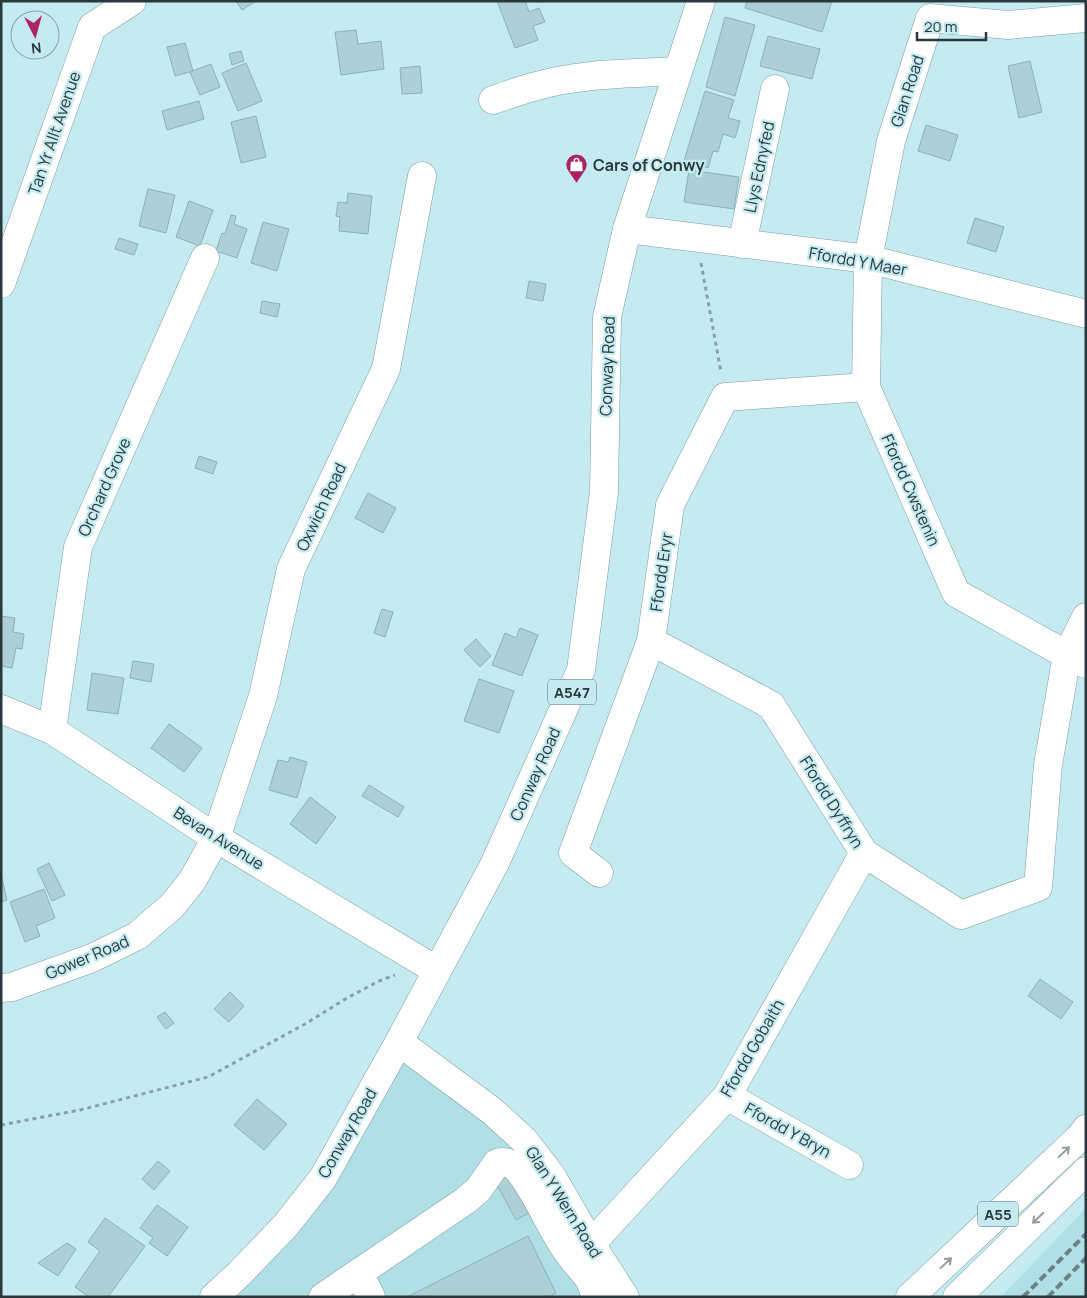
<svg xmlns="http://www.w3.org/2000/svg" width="1087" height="1298" font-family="Manrope,sans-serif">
<rect width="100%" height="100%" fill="#c5ebf1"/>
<g fill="#b0dfe6">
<polygon points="399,1042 492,1111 625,1297 214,1297 286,1225"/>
<polygon points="1086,1208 1086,1297 1001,1297"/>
</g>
<g fill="#acd0d6" stroke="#8cb0b6">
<polygon points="236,1 256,1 242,10"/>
<polygon points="497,1 525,1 529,12 539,8 545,22 533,26 538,40 515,48"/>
<polygon points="747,1 832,1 822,32 745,8"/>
<polygon points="725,17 755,25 735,96 706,87"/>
<polygon points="356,30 358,44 381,41 384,69 341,75 335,32"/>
<polygon points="768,36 820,49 812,79 760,66"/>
<polygon points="185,43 193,71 175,76 167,47"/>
<polygon points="241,51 244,61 232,65 229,54"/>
<polygon points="1030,61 1042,112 1019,118 1008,66"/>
<polygon points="246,63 262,101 238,111 222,73"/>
<polygon points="211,64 220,87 200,95 190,72"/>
<polygon points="420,66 422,93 402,94 400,68"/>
<polygon points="705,91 734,100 728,118 740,121 735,138 723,134 718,152 713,151 708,168 684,161"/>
<polygon points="199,101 204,119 167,130 162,111"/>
<polygon points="256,116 266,157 241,163 231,122"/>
<polygon points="926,125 958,135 950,161 918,151"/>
<polygon points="689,170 739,177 734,209 684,202"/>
<polygon points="148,189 175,195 166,233 139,226"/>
<polygon points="348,193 372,196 368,234 339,231 340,217 336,216 338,202 347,203"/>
<polygon points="189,201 213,210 200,246 176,237"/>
<polygon points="231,215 236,216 234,224 247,229 237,258 216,251 222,233 225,234"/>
<polygon points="975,218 1004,227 996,252 967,243"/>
<polygon points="263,222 289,229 277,271 251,263"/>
<polygon points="119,238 138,244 134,255 115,249"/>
<polygon points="529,281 546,284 543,301 526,298"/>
<polygon points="262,301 280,304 277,317 260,313"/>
<polygon points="199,456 217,462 213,474 195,468"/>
<polygon points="368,493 396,508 383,533 355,518"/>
<polygon points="382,609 393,612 385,637 374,633"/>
<polygon points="1,616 15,618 13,632 24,634 22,649 16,648 12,668 1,666"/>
<polygon points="520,628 538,635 522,676 492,665 505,633 516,638"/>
<polygon points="476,639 491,656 480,667 464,650"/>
<polygon points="133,661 154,664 151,682 130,678"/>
<polygon points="92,673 124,678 118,714 87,710"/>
<polygon points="479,679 514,691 499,733 464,721"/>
<polygon points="169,724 202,748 184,772 151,748"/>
<polygon points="290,757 307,762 297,798 269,790 278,760 288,762"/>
<polygon points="369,785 404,807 398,817 362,796"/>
<polygon points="310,797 336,817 316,844 290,824"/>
<polygon points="49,863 65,895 52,901 37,869"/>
<polygon points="2,878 7,900 1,902 1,878"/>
<polygon points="44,889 55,918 36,926 40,936 25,942 10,902"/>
<polygon points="1040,979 1073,1002 1061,1019 1028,996"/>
<polygon points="230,992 244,1006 229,1022 214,1009"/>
<polygon points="165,1012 174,1023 166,1029 157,1017"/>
<polygon points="257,1099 287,1124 264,1150 234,1125"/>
<polygon points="158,1161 170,1171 154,1190 142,1179"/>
<polygon points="513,1172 533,1211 516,1220 495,1181"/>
<polygon points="157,1205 188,1227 167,1256 149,1243 153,1238 140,1228"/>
<polygon points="105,1218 145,1246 108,1297 89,1297 75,1287 100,1251 88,1242"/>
<polygon points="528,1236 556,1293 549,1297 407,1297"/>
<polygon points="67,1243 76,1249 58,1276 38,1263"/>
</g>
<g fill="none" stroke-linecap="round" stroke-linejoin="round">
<defs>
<g id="minor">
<polyline points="1086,18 1008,25 930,18 891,141 868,259 866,387 956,593 1067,655 1086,664"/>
<path d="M493,100c23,-8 46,-16 70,-20 38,-7 77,-7 115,-9"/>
<polyline points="627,229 868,259 1086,314"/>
<polyline points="742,244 775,89"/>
<polyline points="1,284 92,27 132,1"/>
<polyline points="651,641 771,705 864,853 961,915 1038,887 1048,765 1067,655 1086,617"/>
<polyline points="1,709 52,730 216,838 436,970"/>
<polyline points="52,730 78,547 205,258"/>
<polyline points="599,873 573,853 651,641 670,505 725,397 866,387"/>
<polyline points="1,988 12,987 92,958 137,936 172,906 192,881 216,838 263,696 291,569 386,369 422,176"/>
<polyline points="399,1042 492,1111 524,1140 551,1175 591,1244 625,1297"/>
<polyline points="727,1096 849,1165"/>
<polyline points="591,1244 727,1096 864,853"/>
<polyline points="359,1273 371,1297"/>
<path d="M323,1297l142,-96 13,-11 19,-27c7,-2 12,-1 18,4 8,7 12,16 18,25 13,22 23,46 39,66 10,13 21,21 23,39"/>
</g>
<polyline id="major" points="214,1297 239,1274 286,1225 323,1178 399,1042 495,863 581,670 604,492 607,317 627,229 701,1"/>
<g id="highway">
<polyline points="910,1297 1079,1138 1086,1129"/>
<polyline points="957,1297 1086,1171"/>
</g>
</defs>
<use href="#minor" stroke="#7a9ea4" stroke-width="29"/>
<use href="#major" stroke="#7a9ea4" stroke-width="29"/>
<use href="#highway" stroke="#7a9ea4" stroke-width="29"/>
<g stroke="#86a2a7" stroke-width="3" stroke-dasharray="4 4" stroke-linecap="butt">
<polyline points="701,263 721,372"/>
<polyline points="1,1125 80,1110 208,1077 305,1024 347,998 379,981 395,975"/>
</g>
<use href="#minor" stroke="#fff" stroke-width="28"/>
<use href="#major" stroke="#fff" stroke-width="28"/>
<use href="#highway" stroke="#fff" stroke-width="28"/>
<g stroke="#6b8387" stroke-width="4" stroke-dasharray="8 4" stroke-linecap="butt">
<polyline points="1023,1297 1086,1234"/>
<polyline points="1048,1297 1086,1258"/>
</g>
</g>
<defs><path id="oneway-shaft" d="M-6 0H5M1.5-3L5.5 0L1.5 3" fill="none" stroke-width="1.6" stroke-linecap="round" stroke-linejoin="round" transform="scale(1.25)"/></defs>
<g stroke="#949c9d">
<use href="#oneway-shaft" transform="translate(1064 1152) rotate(-43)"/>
<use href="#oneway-shaft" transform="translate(1038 1218) rotate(136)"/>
<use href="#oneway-shaft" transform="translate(946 1263) rotate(-43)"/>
</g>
<defs>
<symbol id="shop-pin" viewBox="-11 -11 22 30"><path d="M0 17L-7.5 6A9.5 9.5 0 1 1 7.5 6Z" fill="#ad2261" stroke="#c5ebf1"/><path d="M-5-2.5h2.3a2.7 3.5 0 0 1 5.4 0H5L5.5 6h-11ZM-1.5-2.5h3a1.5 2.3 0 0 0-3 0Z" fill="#fff"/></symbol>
</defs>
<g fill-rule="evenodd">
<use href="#shop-pin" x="564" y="152" width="25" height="34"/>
</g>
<g text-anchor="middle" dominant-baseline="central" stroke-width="4.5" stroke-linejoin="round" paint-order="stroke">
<g fill="#c5ebf1" stroke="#586e72" stroke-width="1">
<rect x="548" y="679.5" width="48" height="25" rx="4"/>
<rect x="978" y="1201.5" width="40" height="25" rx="4"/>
</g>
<g font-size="15" font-weight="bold" fill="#2a383b">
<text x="572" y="692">A547</text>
<text x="998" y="1214">A55</text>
</g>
<g font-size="16" fill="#2a383b" stroke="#c5ebf1">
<text transform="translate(907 91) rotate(-72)">Glan Road</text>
<text transform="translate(54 133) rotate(-71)">Tan Yr Allt Avenue</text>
<text transform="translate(759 167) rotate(-78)">Llys Ednyfed</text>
<text transform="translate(858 261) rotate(10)">Ffordd Y Maer</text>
<text transform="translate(607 366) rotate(-88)">Conway Road</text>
<text transform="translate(104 487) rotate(-66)">Orchard Grove</text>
<text transform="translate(911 490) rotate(66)">Ffordd Cwstenin</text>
<text transform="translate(321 507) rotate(-65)">Oxwich Road</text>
<text transform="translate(661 572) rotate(-82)">Ffordd Eryr</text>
<text transform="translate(535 774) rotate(-66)">Conway Road</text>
<text transform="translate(832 802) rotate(58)">Ffordd Dyffryn</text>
<text transform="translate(219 838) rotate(32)">Bevan Avenue</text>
<text transform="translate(87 957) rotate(-23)">Gower Road</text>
<text transform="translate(752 1048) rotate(-60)">Ffordd Gobaith</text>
<text transform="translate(788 1130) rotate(29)">Ffordd Y Bryn</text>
<text transform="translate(347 1133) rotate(-60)">Conway Road</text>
<text transform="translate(564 1202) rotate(58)">Glan Y Wern Road</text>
</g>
<g font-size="16" font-weight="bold" fill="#2a383b" stroke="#c5ebf1" text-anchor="start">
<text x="593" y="165">Cars of Conwy</text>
</g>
</g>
<rect width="1087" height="1298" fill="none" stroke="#2a383b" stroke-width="5"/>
<g transform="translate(35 35) rotate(174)"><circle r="24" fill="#c5ebf1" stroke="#87a3a8"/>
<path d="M0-4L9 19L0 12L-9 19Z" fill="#ad2261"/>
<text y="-8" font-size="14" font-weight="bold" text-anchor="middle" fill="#2a383b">N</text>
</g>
<path d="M917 32v8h69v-8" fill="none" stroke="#2a383b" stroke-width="2.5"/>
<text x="924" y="32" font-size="15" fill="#2a383b" stroke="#c5ebf1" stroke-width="4" paint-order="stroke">20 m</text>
</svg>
